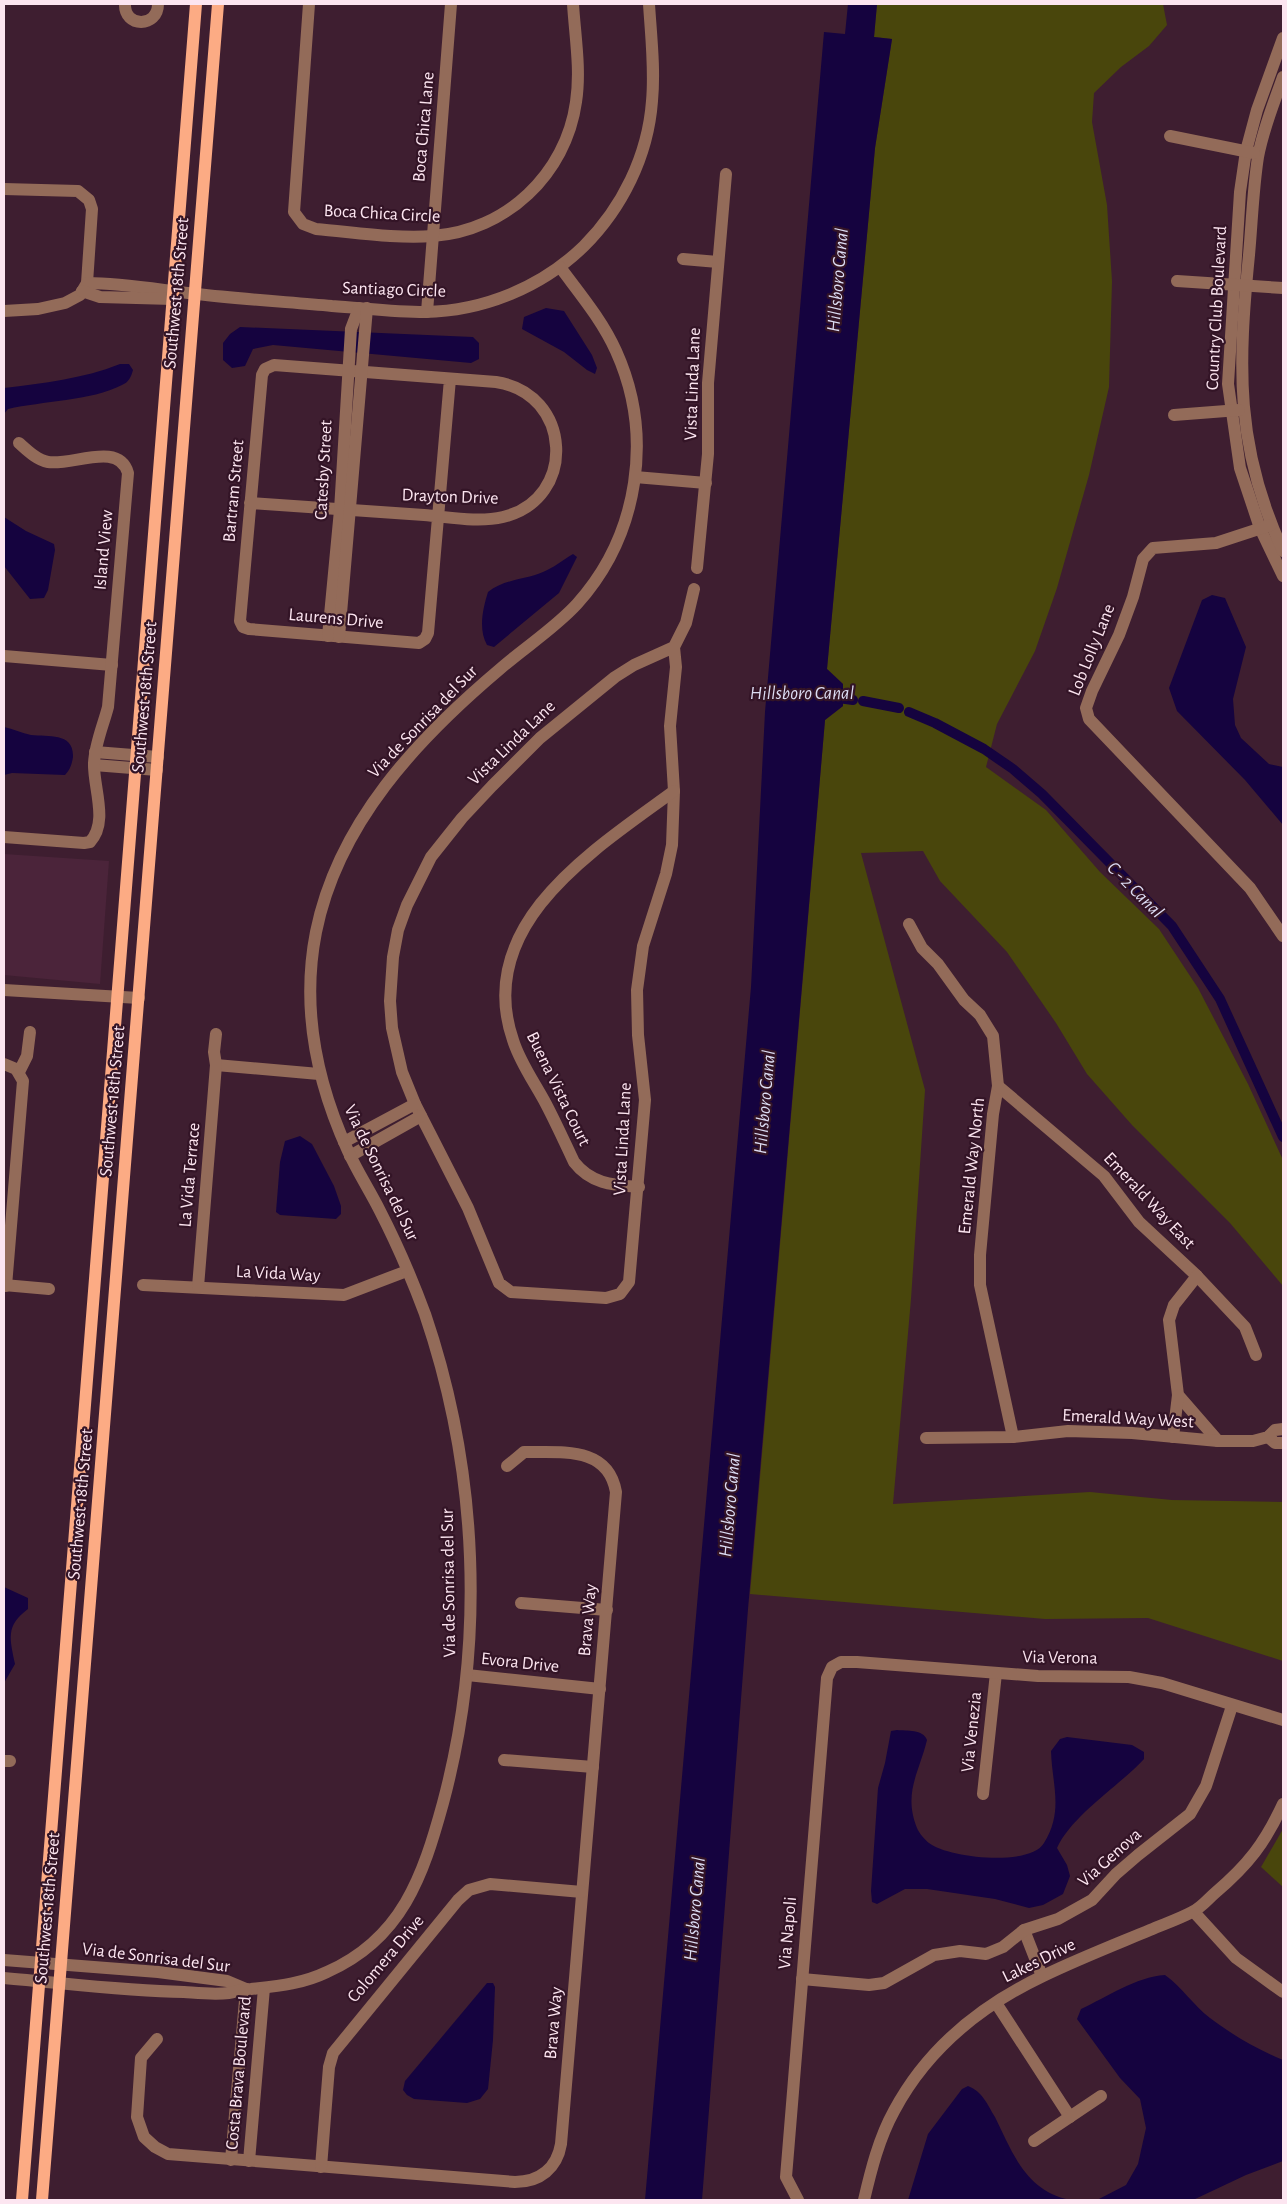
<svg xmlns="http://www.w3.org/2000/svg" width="1287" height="2204" font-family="'Alegreya Sans',sans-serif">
<rect width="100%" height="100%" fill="#3e1e30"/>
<polygon fill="#4b243a" points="4,854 109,861 100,984 4,975"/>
<g fill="#49460c">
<polygon points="877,4 1163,4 1167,25 1149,46 1121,67 1094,93 1092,122 1107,205 1112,281 1109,387 1089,475 1057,588 1035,651 997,724 986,767 1046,810 1100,872 1159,929 1198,988 1248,1084 1283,1160 1283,1286 1230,1223 1132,1125 1087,1074 1056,1023 1007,952 940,881 923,851 861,853 925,1090 911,1299 893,1504 1090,1492 1172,1500 1283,1502 1283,1661 1148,1618 1045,1619 750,1594 825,720 843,706 843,684 827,669 875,148 892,39 874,37"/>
<polygon points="1283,1829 1283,1887 1261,1867"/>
</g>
<g fill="#15033f">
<polygon points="848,4 877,4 874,37 892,39 875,148 827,669 843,684 843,706 825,720 748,1609 702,2200 645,2200 751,987 765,712 824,32 845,34"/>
<polygon points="546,308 564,311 592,355 597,368 595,374 587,370 564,352 522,329 524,317"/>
<polygon points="240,327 473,337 479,343 479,359 471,363 273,345 253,349 245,366 232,368 223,360 223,343 230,334"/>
<path d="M120,364h9l4,6c-2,7 -4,12 -11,15 -31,16 -80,16 -114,24l-4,5v-26c40,-5 78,-9 116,-24z"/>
<polygon points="4,517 26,531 54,544 55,550 48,590 44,598 30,599 4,566"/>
<path d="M573,554l4,3 -18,36 -65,54 -7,-2c-9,-16 -4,-37 1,-53 16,-13 36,-12 55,-20 10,-4 20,-12 30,-18z"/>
<polygon points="1212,595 1225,598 1246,647 1233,699 1235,725 1241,738 1269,764 1283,767 1283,825 1245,780 1177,711 1169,688 1202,600"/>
<path d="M4,727c9,2 18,6 27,8 17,2 43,-3 42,22 -1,7 -3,13 -8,18l-53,-2 -8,2z"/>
<polygon points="300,1136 312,1144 334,1186 341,1206 341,1214 336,1219 280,1215 276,1212 280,1162 285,1141"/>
<path d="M4,1587l24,11v11c-23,17 -18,30 -13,55l-11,19z"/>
<path d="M897,1730c10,1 26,-1 30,10 -8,33 -24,53 -10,88 2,5 8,12 12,15 19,15 101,24 115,0 20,-32 8,-58 7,-92l9,-12 7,-2 65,8 12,7v7c-25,27 -72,56 -87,89l10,17 3,11 -7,18 -20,11 -14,3 -34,-9 -68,-10h-22l-28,15 -5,-2 -1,-11 7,-103 7,-25 6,-32z"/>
<path d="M1165,1975c17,12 28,30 45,43 21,16 48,32 73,42v101l-37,14 -53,25h-96l29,-15 12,-21 8,-36 -6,-29 -20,-21 -43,-59 4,-10c26,-12 55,-32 84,-34z"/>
<polygon points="487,1983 493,1983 495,1987 493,2040 488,2089 480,2099 467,2103 414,2099 407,2095 403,2090 405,2081"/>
<path d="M968,2086c15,6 19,18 27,31 18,37 31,74 75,83h-162l20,-66 34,-45z"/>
</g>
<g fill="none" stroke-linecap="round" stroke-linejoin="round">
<g stroke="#15033f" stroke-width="10">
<polyline points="831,697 853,700"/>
<polyline points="863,701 899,708"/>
<polyline points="909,712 935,723 984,749 1013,769 1042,794 1172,926 1220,999 1283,1137"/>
</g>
<g stroke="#936b59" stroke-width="12">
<path d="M125,4c-1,24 33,24 33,0"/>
<path d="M309,4l-15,208 9,12 13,5c37,3 80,10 117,7 73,-5 133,-62 143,-134 5,-32 -1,-66 -3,-98"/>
<polyline points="1283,38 1257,110 1246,151 1240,192 1228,384 1240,468 1260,528 1283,576"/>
<path d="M1283,77c-9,26 -20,52 -25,80 -5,32 -6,65 -9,98 -11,111 -14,192 34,296"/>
<polyline points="1170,136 1254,153"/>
<polyline points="4,189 78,191 89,200 92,209 87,283 80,295 65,303 38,309 4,311"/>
<polyline points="683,259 718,262"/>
<polyline points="1177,281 1283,288"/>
<path d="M87,283c37,0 73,7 109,11 45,5 91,8 136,12 31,2 62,6 93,6 59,-1 117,-25 159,-66 38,-38 64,-90 68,-145 3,-32 -1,-65 -3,-97"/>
<polyline points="82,291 100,297 173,299"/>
<polyline points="427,312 451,4"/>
<polyline points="1174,415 1239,410"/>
<polyline points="635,477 706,483"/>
<path d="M250,503c58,4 116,8 174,12 25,2 54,8 79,2 75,-18 69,-124 -7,-135l-222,-17 -9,4 -3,6 -22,246 3,6 6,2 170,14 6,-4 3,-6 22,-254"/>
<polyline points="1271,525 1216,543 1153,548 1143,559 1133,597 1119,635 1092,691 1086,708 1089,719 1250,888 1283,936"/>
<polyline points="697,568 708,454 708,383 726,174"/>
<polyline points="328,636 340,510 351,329 359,308"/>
<polyline points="339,637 367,308"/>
<polyline points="674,647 634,665 615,677 540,738 492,786 462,818 431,857 407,905 398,930 393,957 390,1001 392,1028 402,1072 415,1104 468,1208 499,1283 511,1292 606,1298 620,1294 629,1282 645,1100 638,1035 637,990 643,946 666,874 672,845 674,791 670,726 676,667 674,647 686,623 694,589"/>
<polyline points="4,656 112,665"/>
<polyline points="95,752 158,757"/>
<polyline points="94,765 157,770"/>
<path d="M4,837l80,6 6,-1c19,-20 3,-55 4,-79 1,-19 9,-37 14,-56l20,-234c-9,-32 -56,-7 -80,-11 -11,-2 -20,-11 -29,-19"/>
<polyline points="909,924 922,948 938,964 964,1000 980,1015 993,1036 998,1086 993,1114 980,1255 980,1285 1013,1437"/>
<polyline points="4,990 139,998"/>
<polyline points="4,1064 16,1069 23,1081 6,1286"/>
<polyline points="216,1065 319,1074"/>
<polyline points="19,1072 27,1056 30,1032"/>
<polyline points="998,1086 1104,1176 1139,1222 1197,1276 1245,1327 1256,1355"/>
<polyline points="344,1142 415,1104"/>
<polyline points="350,1156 421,1116"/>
<path d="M639,1187c-26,-2 -48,-3 -65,-25 -9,-19 -18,-39 -28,-58 -11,-21 -26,-41 -33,-64 -40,-116 82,-191 161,-249"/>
<polyline points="1197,1276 1174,1305 1169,1320 1178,1395 1218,1441"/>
<polyline points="4,1285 49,1289"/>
<polyline points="143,1285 344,1295 407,1271"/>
<polyline points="198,1287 216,1065 214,1052 216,1034"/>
<polyline points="1173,1437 1178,1395"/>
<polyline points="1268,1437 1275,1443 1283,1443"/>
<polyline points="926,1438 1013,1437 1068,1431 1132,1433 1218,1441 1253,1441 1268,1437 1275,1430 1283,1429"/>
<polyline points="521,1603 607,1610"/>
<polyline points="467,1675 600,1689"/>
<polyline points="504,1760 593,1767"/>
<polyline points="4,1761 10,1761"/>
<polyline points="983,1794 996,1673"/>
<polyline points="1194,1912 1236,1958 1283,1992"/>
<polyline points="1024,1930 1042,1976"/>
<polyline points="4,1960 158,1972 227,1981 246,1989"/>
<path d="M4,1978c60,5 119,13 180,14 14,1 30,3 45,1 7,-1 14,-4 22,-4 27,-3 51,-5 76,-17 75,-33 96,-96 116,-169 43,-160 35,-333 -18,-489 -13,-35 -28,-70 -45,-103 -10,-20 -23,-40 -32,-60 -32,-70 -47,-143 -32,-219 22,-109 101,-193 184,-263 25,-22 54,-40 77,-65 62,-69 77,-169 39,-253 -14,-31 -36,-57 -56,-84"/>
<polyline points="802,1979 869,1985 884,1983 934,1955 960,1951 986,1954 1003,1947 1024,1930 1058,1919 1092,1900 1116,1874 1138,1855 1190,1814 1206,1786 1232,1706"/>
<polyline points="996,2003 1070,2117"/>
<path d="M157,2039l-16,19 -4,59 7,20 11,10 13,7 347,28c25,0 42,-14 46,-38l55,-652c-8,-47 -56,-39 -92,-40l-17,14"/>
<polyline points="1034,2141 1101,2096"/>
<polyline points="231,2160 246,1989"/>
<polyline points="249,2161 264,1988"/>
<polyline points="321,2167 329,2067 333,2053 458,1900 469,1890 490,1884 582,1892"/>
<polyline points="798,2200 786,2177 827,1678 832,1667 841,1662 857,1662 1038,1676 1129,1677 1162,1683 1283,1720"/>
<path d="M864,2200c7,-30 15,-62 30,-89 33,-62 86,-105 149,-135 35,-17 71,-31 107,-46 14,-6 29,-11 42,-18 9,-4 16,-13 23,-19 33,-28 50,-50 68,-89"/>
</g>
<g stroke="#fcab84" stroke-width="12">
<polyline points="22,2200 196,4"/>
<polyline points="42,2200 218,4"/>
</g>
</g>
<g text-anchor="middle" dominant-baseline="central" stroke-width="4.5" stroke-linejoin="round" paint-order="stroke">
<g font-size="18" fill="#fce5f0" stroke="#331426">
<text transform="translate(424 127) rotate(-85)">Boca Chica Lane</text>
<text transform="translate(382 214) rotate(3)">Boca Chica Circle</text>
<text transform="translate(394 290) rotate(2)">Santiago Circle</text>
<text transform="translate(177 293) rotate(-85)">Southwest 18th Street</text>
<text transform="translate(1217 308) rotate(-87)">Country Club Boulevard</text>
<text transform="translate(693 384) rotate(-88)">Vista Linda Lane</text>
<text transform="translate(324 470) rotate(-87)">Catesby Street</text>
<text transform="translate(234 491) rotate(-85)">Bartram Street</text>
<text transform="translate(450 497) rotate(2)">Drayton Drive</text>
<text transform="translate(104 550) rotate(-85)">Island View</text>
<text transform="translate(336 619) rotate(5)">Laurens Drive</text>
<text transform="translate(1092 650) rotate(-68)">Lob Lolly Lane</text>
<text transform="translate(145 697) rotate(-85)">Southwest 18th Street</text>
<text transform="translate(423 722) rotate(-46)">Via de Sonrisa del Sur</text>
<text transform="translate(512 743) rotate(-44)">Vista Linda Lane</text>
<text transform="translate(558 1089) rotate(64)">Buena Vista Court</text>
<text transform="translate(113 1101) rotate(-85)">Southwest 18th Street</text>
<text transform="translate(623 1139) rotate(-87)">Vista Linda Lane</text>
<text transform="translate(972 1166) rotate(-84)">Emerald Way North</text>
<text transform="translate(381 1173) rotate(64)">Via de Sonrisa del Sur</text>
<text transform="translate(190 1175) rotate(-85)">La Vida Terrace</text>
<text transform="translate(1149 1201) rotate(47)">Emerald Way East</text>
<text transform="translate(278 1274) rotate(3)">La Vida Way</text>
<text transform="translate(1128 1419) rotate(3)">Emerald Way West</text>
<text transform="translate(81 1504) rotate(-85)">Southwest 18th Street</text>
<text transform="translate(449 1583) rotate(-91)">Via de Sonrisa del Sur</text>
<text transform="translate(588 1620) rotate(-85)">Brava Way</text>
<text transform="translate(1060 1658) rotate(1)">Via Verona</text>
<text transform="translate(520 1663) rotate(6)">Evora Drive</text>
<text transform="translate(972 1732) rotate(-84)">Via Venezia</text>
<text transform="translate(1110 1858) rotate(-42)">Via Genova</text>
<text transform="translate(48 1908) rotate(-85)">Southwest 18th Street</text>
<text transform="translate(788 1933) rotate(-85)">Via Napoli</text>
<text transform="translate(156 1958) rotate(7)">Via de Sonrisa del Sur</text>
<text transform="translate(386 1959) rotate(-50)">Colomera Drive</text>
<text transform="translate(1039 1961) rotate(-26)">Lakes Drive</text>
<text transform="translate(554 2023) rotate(-85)">Brava Way</text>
<text transform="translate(239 2073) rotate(-85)">Costa Brava Boulevard</text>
</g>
<g font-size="19" font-style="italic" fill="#dcdcf3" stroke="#331426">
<text transform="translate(838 280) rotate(-85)">Hillsboro Canal</text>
<text x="802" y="693">Hillsboro Canal</text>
<text transform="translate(1135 890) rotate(45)">C - 2 Canal</text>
<text transform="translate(765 1102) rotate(-85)">Hillsboro Canal</text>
<text transform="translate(730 1505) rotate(-85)">Hillsboro Canal</text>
<text transform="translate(695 1909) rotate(-85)">Hillsboro Canal</text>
</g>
</g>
<rect width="1287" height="2204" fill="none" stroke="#fce5f0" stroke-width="10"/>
</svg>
